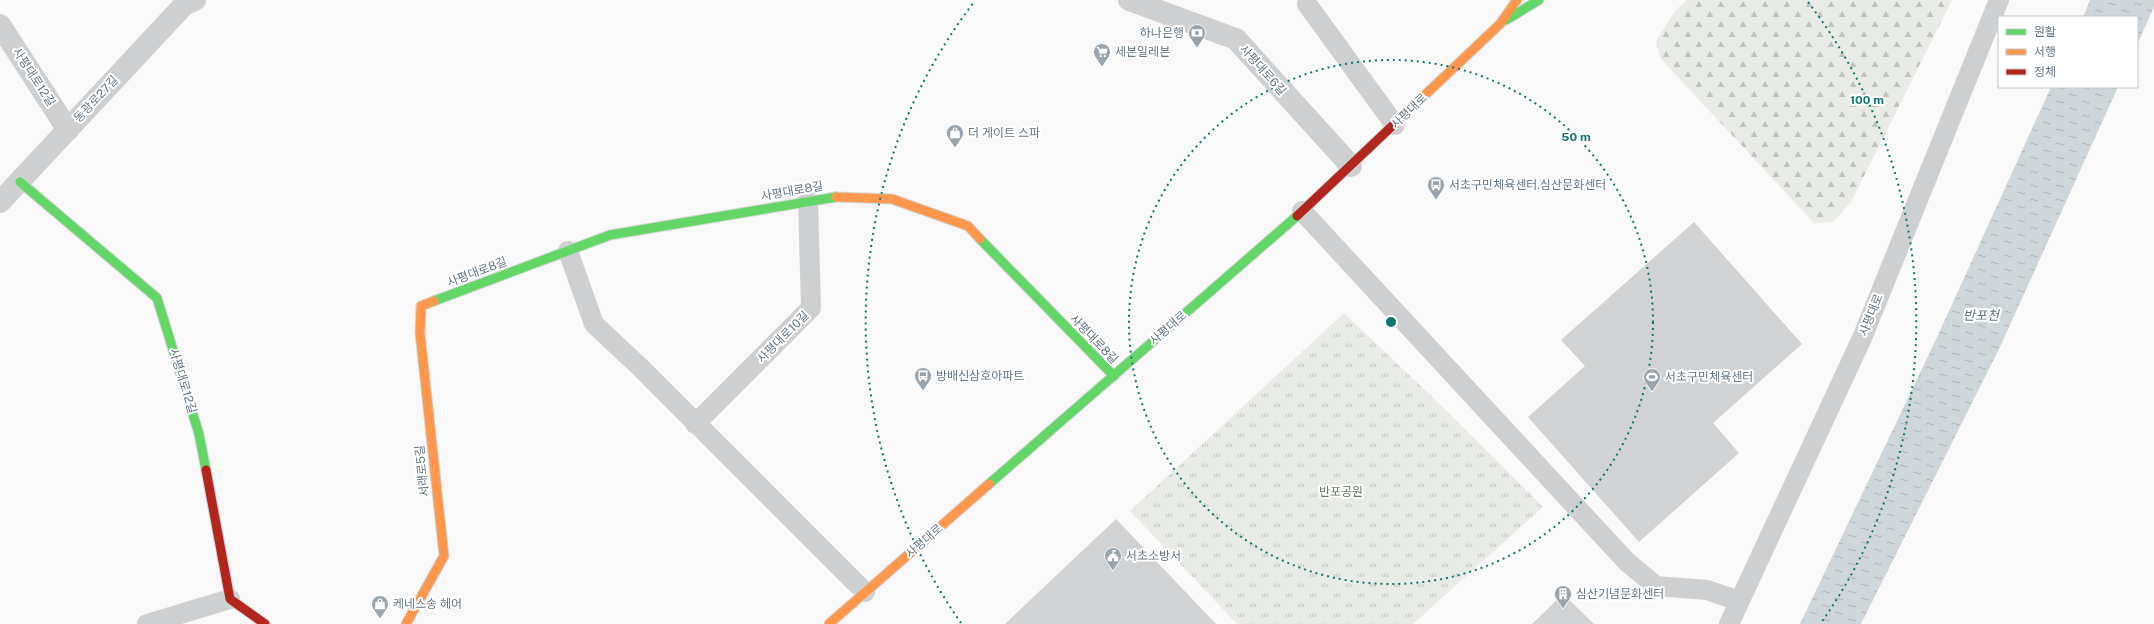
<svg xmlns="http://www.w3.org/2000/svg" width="2154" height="624" font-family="'Public Sans','Noto Sans KR',sans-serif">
<defs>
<pattern id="grass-tufts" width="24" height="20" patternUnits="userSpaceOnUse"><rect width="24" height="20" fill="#e8ebe6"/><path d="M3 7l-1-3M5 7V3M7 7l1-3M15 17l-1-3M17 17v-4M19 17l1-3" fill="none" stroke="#c0c3c0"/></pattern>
<pattern id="forest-firs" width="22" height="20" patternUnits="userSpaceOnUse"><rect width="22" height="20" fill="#e8ebe6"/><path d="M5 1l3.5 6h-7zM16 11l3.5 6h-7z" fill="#c0c3c0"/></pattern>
<pattern id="water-ripples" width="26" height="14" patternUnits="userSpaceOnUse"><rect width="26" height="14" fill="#ced6d9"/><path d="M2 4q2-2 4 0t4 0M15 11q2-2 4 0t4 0" fill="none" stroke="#abb2b5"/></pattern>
</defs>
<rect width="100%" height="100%" fill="#f9f9f9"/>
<polygon fill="url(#grass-tufts)" points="1344,313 1450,414 1543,507 1413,624 1237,624 1130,511"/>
<polygon fill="url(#forest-firs)" points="1687,0 1952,0 1851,202 1833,222 1814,223 1660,58 1656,41 1675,11"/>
<g fill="url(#water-ripples)">
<polygon points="2090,0 2154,0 2154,7 2137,45 2137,17 2083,17"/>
<polygon points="2051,87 2118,87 2000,347 1861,624 1800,624 1939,333"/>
</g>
<g fill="#d0d2d3">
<polygon points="1694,222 1802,344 1713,423 1739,453 1639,542 1528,417 1585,366 1561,340"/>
<polygon points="1116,519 1216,624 1005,624"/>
<polygon points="1563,594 1594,624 1532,624"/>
</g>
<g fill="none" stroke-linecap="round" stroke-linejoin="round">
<defs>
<g id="fast">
<polyline points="1506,20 1539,0"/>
<polyline points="20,182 157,298 199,434 206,470"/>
<polyline points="980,239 1114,376"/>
<polyline points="434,301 610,235 836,197"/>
<polyline points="989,484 1297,216"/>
</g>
<g id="slow">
<polyline points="1407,112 1500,24 1517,0"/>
<polyline points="836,197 892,199 968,226 980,239"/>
<polyline points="406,624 444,556 420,333 421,306 434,301"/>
<polyline points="829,624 989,484"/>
</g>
<g id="jam">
<polyline points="1297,216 1407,112"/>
<polyline points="206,470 230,599 265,624"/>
</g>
</defs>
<use href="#fast" stroke="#d5d6d7" stroke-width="11"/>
<use href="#slow" stroke="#d5d6d7" stroke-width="11"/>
<use href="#jam" stroke="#d5d6d7" stroke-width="11"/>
<g stroke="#cecfd0" stroke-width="20">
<polyline points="1307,4 1395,125"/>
<polyline points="1302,211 1627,562 1656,586 1707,590 1739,601"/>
<polyline points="568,251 594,324 641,368 865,592"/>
<polyline points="695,424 811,308 808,201"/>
<polyline points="147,624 230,599"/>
<polyline points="1729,624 1862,338 1999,0"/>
</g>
<g stroke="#cecfd0" stroke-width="22">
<polyline points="1129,0 1236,39 1351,166"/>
<polyline points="0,25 68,130"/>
<polyline points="0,202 185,4 195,0"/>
</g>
<use href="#fast" stroke="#63d668" stroke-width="9"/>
<use href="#slow" stroke="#ff974d" stroke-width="9"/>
<use href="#jam" stroke="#b3261e" stroke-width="9"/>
</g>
<g fill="none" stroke="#0f766e" stroke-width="2" stroke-dasharray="2 4">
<circle cx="1391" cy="322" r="262"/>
<path d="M961 623A525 525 0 0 1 974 2M1808 2A525 525 0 0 1 1821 623"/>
</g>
<defs>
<symbol id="bank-pin" viewBox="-11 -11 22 30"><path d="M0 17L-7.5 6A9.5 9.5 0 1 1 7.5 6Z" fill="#99a4ac" stroke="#fff"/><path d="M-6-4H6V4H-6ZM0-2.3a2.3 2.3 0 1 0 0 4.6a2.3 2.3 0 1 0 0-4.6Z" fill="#fff"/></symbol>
<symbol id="supermarket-pin" viewBox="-11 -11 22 30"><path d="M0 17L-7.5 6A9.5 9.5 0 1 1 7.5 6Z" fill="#99a4ac" stroke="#fff"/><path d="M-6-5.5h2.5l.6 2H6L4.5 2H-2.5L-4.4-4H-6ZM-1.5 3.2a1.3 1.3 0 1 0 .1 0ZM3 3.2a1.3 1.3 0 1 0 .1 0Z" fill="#fff"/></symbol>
<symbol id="shop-pin" viewBox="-11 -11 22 30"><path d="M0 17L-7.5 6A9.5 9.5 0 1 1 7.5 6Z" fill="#99a4ac" stroke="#fff"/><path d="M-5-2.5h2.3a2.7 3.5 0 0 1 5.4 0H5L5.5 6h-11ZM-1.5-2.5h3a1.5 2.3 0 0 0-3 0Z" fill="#fff"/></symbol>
<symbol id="bus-pin" viewBox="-11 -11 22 30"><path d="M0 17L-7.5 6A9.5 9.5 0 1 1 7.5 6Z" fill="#99a4ac" stroke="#fff"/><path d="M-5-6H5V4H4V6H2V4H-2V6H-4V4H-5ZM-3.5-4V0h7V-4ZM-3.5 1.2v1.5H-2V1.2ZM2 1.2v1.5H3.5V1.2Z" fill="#fff"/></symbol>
<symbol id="stadium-pin" viewBox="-11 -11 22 30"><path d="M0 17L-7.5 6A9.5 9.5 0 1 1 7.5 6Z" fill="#99a4ac" stroke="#fff"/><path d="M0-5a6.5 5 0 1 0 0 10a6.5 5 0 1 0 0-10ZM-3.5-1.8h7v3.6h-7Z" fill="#fff"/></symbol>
<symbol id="civic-pin" viewBox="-11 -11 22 30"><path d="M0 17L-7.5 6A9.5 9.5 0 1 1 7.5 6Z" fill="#99a4ac" stroke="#fff"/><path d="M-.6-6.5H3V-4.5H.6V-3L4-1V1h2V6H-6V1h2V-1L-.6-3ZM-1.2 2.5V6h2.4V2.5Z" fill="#fff"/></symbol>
<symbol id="building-pin" viewBox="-11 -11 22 30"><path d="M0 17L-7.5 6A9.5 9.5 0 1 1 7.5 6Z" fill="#99a4ac" stroke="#fff"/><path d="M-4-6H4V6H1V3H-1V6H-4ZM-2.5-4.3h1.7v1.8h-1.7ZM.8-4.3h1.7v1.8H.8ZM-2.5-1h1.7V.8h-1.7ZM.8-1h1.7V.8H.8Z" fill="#fff"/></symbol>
</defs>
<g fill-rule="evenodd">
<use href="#bank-pin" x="1187" y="23" width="20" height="27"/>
<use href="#supermarket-pin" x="1092" y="42" width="20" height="27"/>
<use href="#shop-pin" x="945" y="123" width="20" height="27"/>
<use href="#bus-pin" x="1426" y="175" width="20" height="27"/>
<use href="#bus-pin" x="913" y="366" width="20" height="27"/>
<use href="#stadium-pin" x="1642" y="367" width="20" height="27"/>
<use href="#civic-pin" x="1103" y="546" width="20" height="27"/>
<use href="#building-pin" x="1553" y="584" width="20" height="27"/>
<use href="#shop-pin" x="370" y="594" width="20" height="27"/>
</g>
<g text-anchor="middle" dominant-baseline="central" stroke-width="4" stroke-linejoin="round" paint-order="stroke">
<g font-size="12" fill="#657683" stroke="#fff" text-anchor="start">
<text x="1184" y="33" text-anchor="end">하나은행</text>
<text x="1115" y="52">세븐일레븐</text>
<text x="968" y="133">더 게이트 스파</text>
<text x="1449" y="185">서초구민체육센터.심산문화센터</text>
<text x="936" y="376">방배신삼호아파트</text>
<text x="1665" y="377">서초구민체육센터</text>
<text x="1126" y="556">서초소방서</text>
<text x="1576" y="594">심산기념문화센터</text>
<text x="393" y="604">케네스송 헤어</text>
</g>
<g font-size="12" fill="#657683" stroke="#fff">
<text transform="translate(1263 70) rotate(48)">사평대로6길</text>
<text transform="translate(34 77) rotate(57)">사평대로12길</text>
<text transform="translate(96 99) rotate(-47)">동광로27길</text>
<text transform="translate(1409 111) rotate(-44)">사평대로</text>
<text transform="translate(792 191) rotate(-10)">사평대로8길</text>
<text transform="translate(477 272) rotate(-21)">사평대로8길</text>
<text transform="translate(1871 315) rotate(-68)">사평대로</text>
<text transform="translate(1168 328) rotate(-41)">사평대로</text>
<text transform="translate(783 337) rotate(-45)">사평대로10길</text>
<text transform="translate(1094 339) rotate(46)">사평대로8길</text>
<text transform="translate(183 381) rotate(73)">사평대로12길</text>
<text transform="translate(422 471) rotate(-96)">서래로5길</text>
<text transform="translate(924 541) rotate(-41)">사평대로</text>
</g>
<g font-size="12" fill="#687a64" stroke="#fff">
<text x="1341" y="492">반포공원</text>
</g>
<g font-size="13" font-style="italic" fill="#60757c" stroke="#fff">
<text x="1981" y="315">반포천</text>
</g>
</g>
<circle cx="1391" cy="322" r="6" fill="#0f766e" stroke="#fff" stroke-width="2"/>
<g font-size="12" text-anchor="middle" font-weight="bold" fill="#0f766e" stroke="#fff" stroke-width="4" stroke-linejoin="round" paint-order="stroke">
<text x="1867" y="104">100 m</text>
<text x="1576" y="141">50 m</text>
</g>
<rect x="1998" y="16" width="140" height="72" fill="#ffffff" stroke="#c1c8cd"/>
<rect x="2006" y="29" width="20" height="6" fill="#63d668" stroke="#c1c8cd"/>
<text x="2034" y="36" font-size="12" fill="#657683">원활</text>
<rect x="2006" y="49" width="20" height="6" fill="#ff974d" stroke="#c1c8cd"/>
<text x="2034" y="56" font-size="12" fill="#657683">서행</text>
<rect x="2006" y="69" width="20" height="6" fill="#b3261e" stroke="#c1c8cd"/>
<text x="2034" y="76" font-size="12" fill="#657683">정체</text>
</svg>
